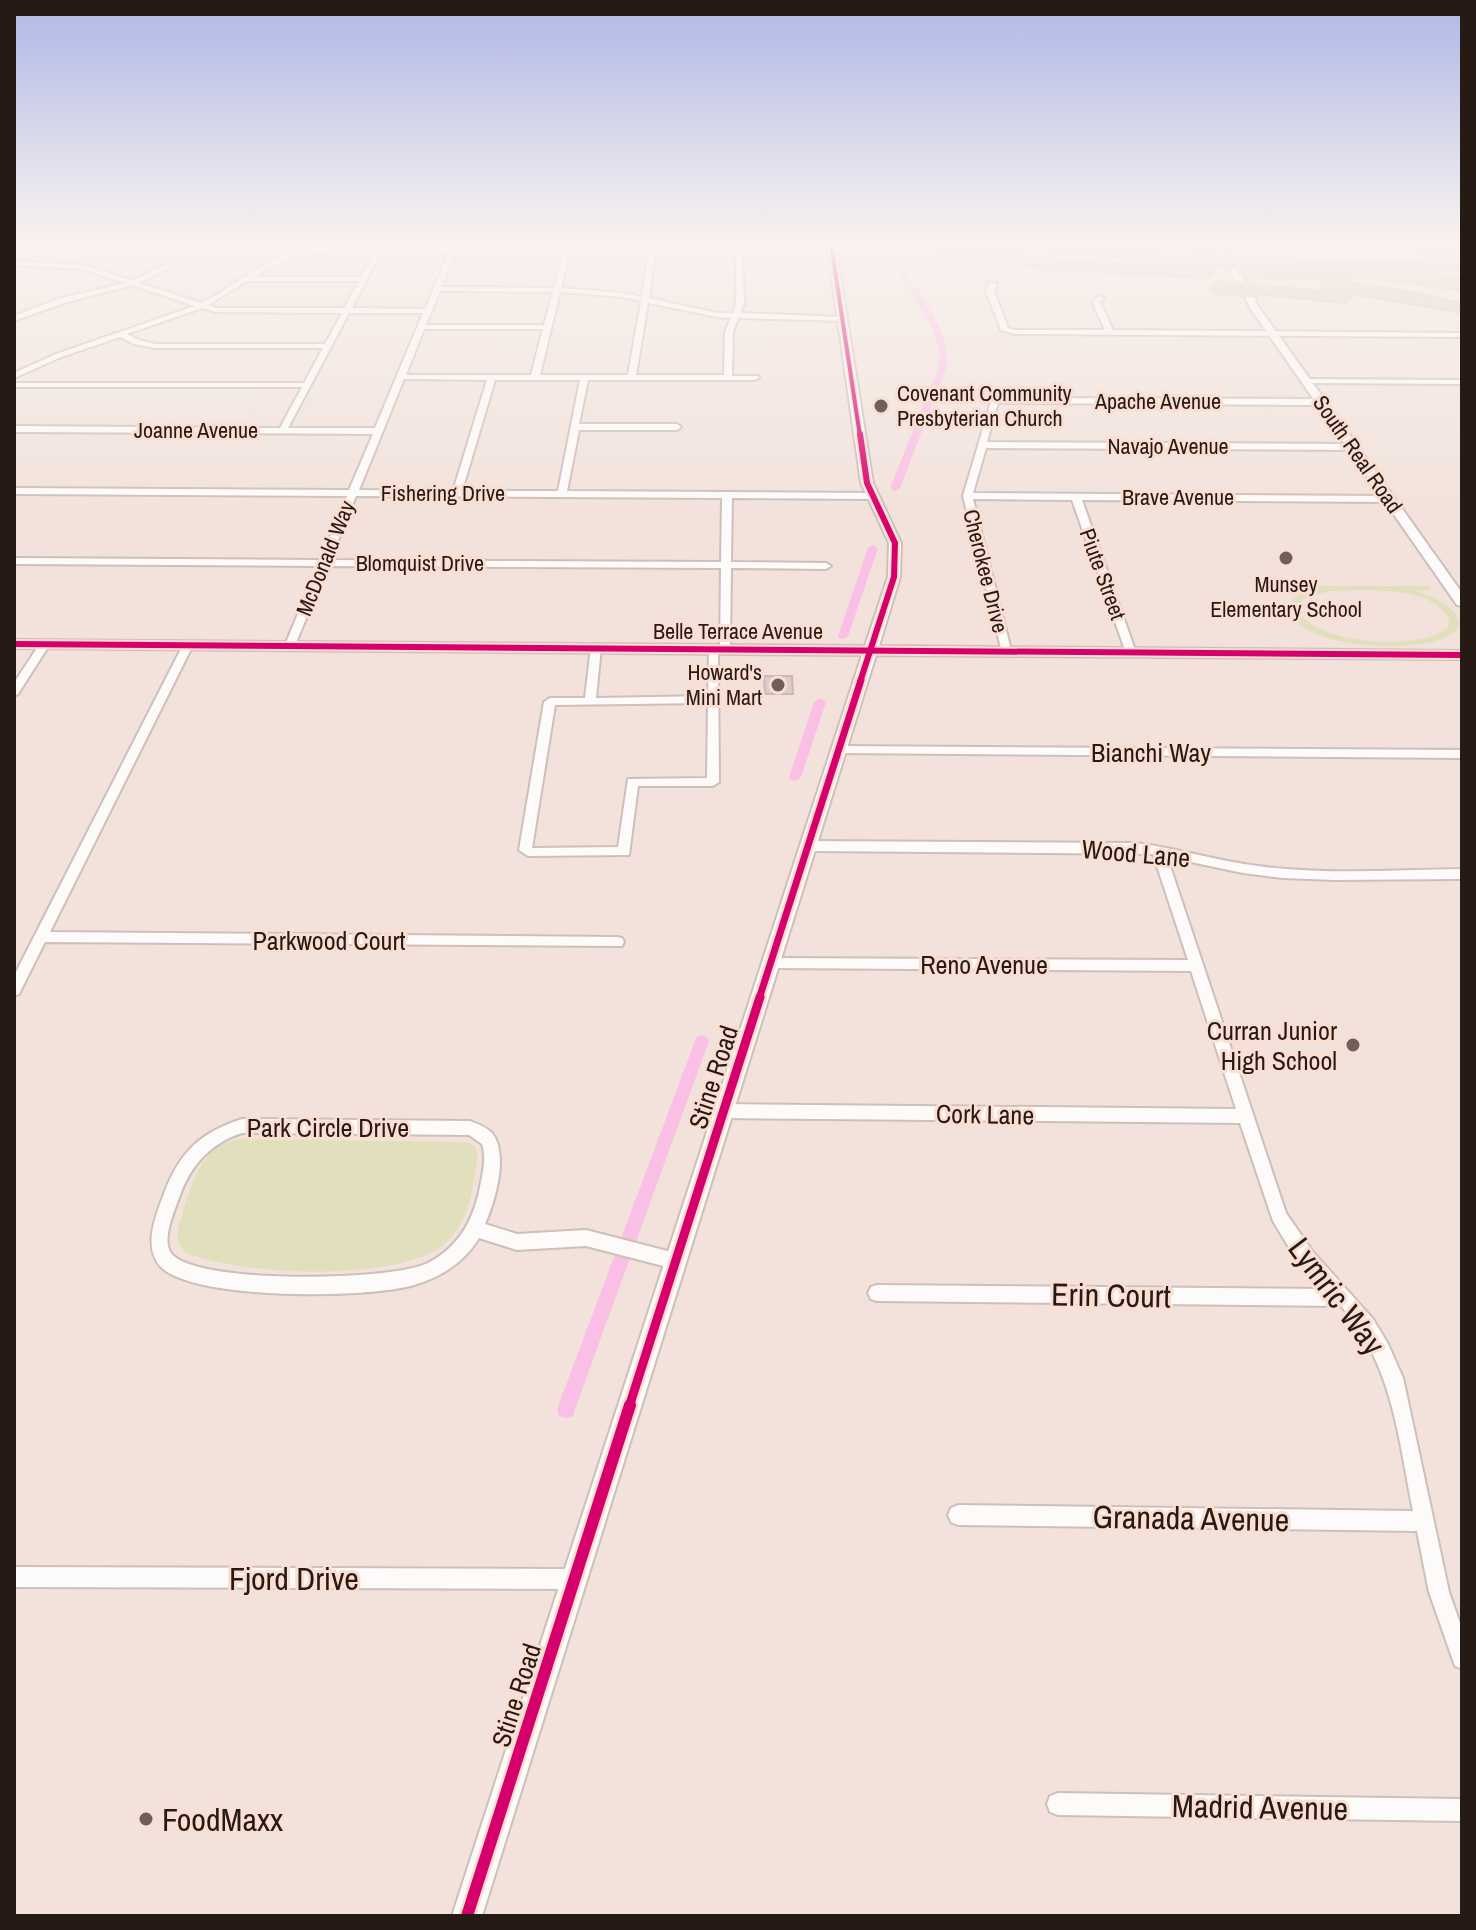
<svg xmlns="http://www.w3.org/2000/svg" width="1476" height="1930" font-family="'Archivo Narrow',sans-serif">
<rect width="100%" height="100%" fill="#f2e2db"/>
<g fill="#e2dfbd" fill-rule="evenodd">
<path d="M1286,586h142l3,4 -16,1c18,6 40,13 45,33 -12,36 -176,28 -171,-21l13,-11 -13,-1zM1329,591c32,0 104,-8 120,29l-1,7c-23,25 -137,18 -150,-18l5,-10z"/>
<path d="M242,1139l225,3 8,4 3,9c-5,29 -7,62 -29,85 -42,44 -211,36 -265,12l-7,-14 1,-9c12,-37 18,-85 64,-90z"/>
</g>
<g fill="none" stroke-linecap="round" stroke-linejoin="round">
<g fill="#fabfe4" fill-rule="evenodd">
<path d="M894,264h4c21,30 52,63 49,102l-47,122 -5,3 -5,-3 49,-122 1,-12 -8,-27z"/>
<polygon points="873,545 878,548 848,636 843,639 839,638 838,636 868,548"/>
<polygon points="820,698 826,702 801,777 795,781 791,780 789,777 814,702"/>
<polygon points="702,1035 707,1037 709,1041 575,1409 573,1416 566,1418 559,1416 557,1409 695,1041 697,1037"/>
</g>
</g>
<polygon fill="#e1cbca" stroke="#c7b9b6" stroke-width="2" points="764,676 792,676 793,694 765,694"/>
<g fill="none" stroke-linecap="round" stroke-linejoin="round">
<defs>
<g id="street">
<path d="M207,243h9l-77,40 62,20c29,-14 51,-35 81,-47 52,-19 114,-9 169,-8l2,-5h6l-1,3 107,1 1,-4h6l-11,45 62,5 19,4 8,-54h6l-7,55 68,15h16l3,-9v-61h6l2,61 -4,9 104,4h3v4l-109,-3 -5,14 -1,44h26l1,2 -4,2h-167l-9,44h98l4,3 -4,3h-98l-12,61 305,2 5,3 -5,3 -140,-1 -1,64 95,1 5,3 -5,3 -95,-1 -1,81 -5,3 -5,-3 1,-81 -393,-2 -33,79 -5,3 -5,-3 33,-79 -304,-2v-6l306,2 27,-64 -333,-2v-6l335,2 24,-56 -359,-2v-6l266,2 22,-41h-288v-4h290l19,-35h-168l-21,-4 -14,-7 -59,20 -47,21v-5l42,-19 139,-48 -63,-21 -68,18 -50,18v-5l44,-17 67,-16 -43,-14 -68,-4v-4l69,4 49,16zM338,250h38l-15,27h-107l34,-18zM382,250l67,2 -24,57 -73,-1zM456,250l108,1 -10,37 -113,-1zM247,281h112l-15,27h-127l-9,-3zM440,291l113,1 -9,33h-118zM560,292l63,5 18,4 -13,74h-88zM648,303l69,14 14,1 -6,14 -1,43h-88zM202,308l14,4 126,1 -17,31h-170l-16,-4 -12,-6zM349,313h74l-48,115h-87zM424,329h119l-12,46h-125zM404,379l83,1 -34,111 -94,-1zM495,380h85l-22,111h-96zM356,496l366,2 -1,64 -391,-2z"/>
<polygon points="990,282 997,284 994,291 1008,328 1014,330 1105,330 1092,302 1100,296 1104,298 1100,302 1113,330 1462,333 1462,337 1014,334 1001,330 986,291"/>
<polygon points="1304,379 1462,380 1462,384 1307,383 1304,383"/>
<polygon points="992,398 1321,399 1325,402 1321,405 998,403 987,442 1353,444 1357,447 1353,450 986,448 973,493 1389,496 1394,499 1389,502 1082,500 1135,650 1130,653 1125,650 1072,500 973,499 1011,650 1006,653 1002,652 963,496"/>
<polygon points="45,641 50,644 18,694 14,696 14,683 41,642"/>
<polygon points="188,642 193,645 50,932 617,937 622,938 624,942 622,946 45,942 19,994 14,996 14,976 183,645"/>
<path d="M596,644l5,3 -5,51 112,-2 1,-47 5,-3 4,1 1,135 -6,4h-75l-9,69 -101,1 -9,-6 25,-148 6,-4h35l6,-51zM708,703l-1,75 -79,1 -10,68 -86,1 23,-143z"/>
<polygon points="840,746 1462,750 1462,758 836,753 836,747"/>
<path d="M809,841l327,2c41,5 80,18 122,23 67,9 136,4 204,3v10l-128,1 -51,-2 -40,-5 -76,-16 119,356 27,39 60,67 15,25 15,34 46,214 13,37v40l-7,-3 -26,-74 -12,-61 -459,-6 -7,-3 -3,-7 3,-7 7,-3 455,6c-15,-74 -20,-146 -72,-205l-464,-5 -6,-2 -3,-6 3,-6 6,-2 448,4 -34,-38 -18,-30 -33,-98 -517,-5 -5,-2 -3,-5 3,-5 5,-2 513,5 -45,-138 -420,-3 -5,-1 -2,-4 2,-4 5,-1 417,2 -35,-106 -344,-3 -6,-5z"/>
<path d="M242,1119l228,2c8,3 16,6 22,12 17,21 3,69 -7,91l32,10 69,-4 89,23 6,2 2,6 -2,6 -6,2 -89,-23 -69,4 -38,-12c-14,23 -36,38 -62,46 -43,15 -226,17 -257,-18 -18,-21 -3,-53 5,-75 16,-41 37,-59 77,-72zM242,1133l227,2 13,9c5,15 0,32 -3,48 -7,31 -22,56 -51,71 -35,18 -234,22 -257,-10 -10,-14 4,-43 9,-58 11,-30 31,-52 62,-62z"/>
<polygon points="14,1567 574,1569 581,1572 584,1579 581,1586 574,1589 14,1587"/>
<polygon points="1058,1793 1462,1799 1462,1821 1058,1815 1050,1812 1047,1804 1050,1796"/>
</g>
<g id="secondary">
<polygon points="835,243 873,483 901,543 900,577 879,646 1462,651 1462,659 876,655 482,1916 452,1916 862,655 14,648 14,640 865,646 888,577 889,543 861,483 827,244"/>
<polygon points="1210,243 1218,243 1252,291 1258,306 1462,593 1462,606 1457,605 1250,308 1242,291"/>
</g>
<g id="highway">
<polygon points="903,243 933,243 1045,260 1207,269 1213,273 1207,277 1045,268"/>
<polygon points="1406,243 1421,243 1458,258 1452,262 1424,254"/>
<polygon points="1050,245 1157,252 1163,256 1157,260 1046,250 1046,246"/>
<polygon points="1462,262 1462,270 1348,270 1342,266 1348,262"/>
<polygon points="1242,270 1351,271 1357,275 1351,279 1246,277 1242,276"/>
<polygon points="1328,281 1401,291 1462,304 1462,312 1324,288 1322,285"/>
<polygon points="1259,286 1344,294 1350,298 1344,302 1255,293 1255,287"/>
</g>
</defs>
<use href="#street" stroke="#cdbfba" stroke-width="4"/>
<use href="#secondary" stroke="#cdbfba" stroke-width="4"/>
<use href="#highway" stroke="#cbc2bf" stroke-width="4"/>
<use href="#street" fill="#fdfbfa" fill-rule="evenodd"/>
<use href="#secondary" fill="#fdfbfa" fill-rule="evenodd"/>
<use href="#highway" fill="#d4ccbc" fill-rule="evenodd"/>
<defs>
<g id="highway-bridge">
<polyline points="1196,259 1377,272 1462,284"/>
<polyline points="1216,288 1259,290"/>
</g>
</defs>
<use href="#highway-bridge" stroke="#cbc2bf" stroke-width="15" stroke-linecap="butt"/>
<use href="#highway-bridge" stroke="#d4ccbc" stroke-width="13"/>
<defs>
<polyline id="cycleway-far4" points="831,244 860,436"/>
<g id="cycleway-far3">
<polyline points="860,434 867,483 895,543 894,577 860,682"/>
<polyline points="14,644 1462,655"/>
</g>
<polyline id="cycleway-far2" points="759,999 861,680"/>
<polyline id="cycleway-far1" points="629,1407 760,997"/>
<polyline id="cycleway" points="467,1916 630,1405"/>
</defs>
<use href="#cycleway-far4" stroke="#fbded2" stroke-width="7"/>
<use href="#cycleway-far3" stroke="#fbded2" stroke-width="10"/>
<use href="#cycleway-far2" stroke="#fbded2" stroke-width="12"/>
<use href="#cycleway-far1" stroke="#fbded2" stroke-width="14"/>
<use href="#cycleway" stroke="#fbded2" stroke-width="17"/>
<use href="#cycleway-far4" stroke="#d6006c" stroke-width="4"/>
<use href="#cycleway-far3" stroke="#d6006c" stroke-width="6"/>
<use href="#cycleway-far2" stroke="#d6006c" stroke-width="7"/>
<use href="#cycleway-far1" stroke="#d6006c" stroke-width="9"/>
<use href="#cycleway" stroke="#d6006c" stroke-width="12"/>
</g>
<linearGradient id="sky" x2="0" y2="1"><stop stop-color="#afb8e6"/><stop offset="0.47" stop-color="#f9f2ef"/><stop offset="1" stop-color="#f9f2ef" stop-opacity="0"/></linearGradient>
<rect width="1476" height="513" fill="url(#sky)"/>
<g fill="#6d605a" stroke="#fbded2" stroke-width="3">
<circle cx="881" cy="406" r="8"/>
<circle cx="1286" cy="558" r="8"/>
<circle cx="778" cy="685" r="8"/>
<circle cx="1353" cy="1045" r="8"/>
<circle cx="146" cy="1819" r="8"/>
</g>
<g text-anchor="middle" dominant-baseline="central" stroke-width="6" stroke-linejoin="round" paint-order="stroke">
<g font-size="22" fill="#261a14" stroke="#fbded2" text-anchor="start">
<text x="897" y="393">Covenant Community<tspan x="897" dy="25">Presbyterian Church</tspan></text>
<text x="1286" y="584" text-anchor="middle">Munsey<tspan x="1286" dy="25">Elementary School</tspan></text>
<text x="762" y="672" text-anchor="end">Howard's<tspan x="762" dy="25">Mini Mart</tspan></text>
</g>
<g font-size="22" fill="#261a14" stroke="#fbded2">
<text x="1158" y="401">Apache Avenue</text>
<text x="196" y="430">Joanne Avenue</text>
<text x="1168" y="446">Navajo Avenue</text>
<text transform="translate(1358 454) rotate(55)">South Real Road</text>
<text x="443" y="493">Fishering Drive</text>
<text x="1178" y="497">Brave Avenue</text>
<text transform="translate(325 558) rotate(-68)">McDonald Way</text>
<text x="420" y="563">Blomquist Drive</text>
<text transform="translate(986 571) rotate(76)">Cherokee Drive</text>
<text transform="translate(1103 574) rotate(70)">Piute Street</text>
<text x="738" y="631">Belle Terrace Avenue</text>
</g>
<g font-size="26" fill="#261a14" stroke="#fbded2">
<text x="1151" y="752">Bianchi Way</text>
<text transform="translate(1136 853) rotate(5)">Wood Lane</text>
<text x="329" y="940">Parkwood Court</text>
<text x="984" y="964">Reno Avenue</text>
<text transform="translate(713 1077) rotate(-72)">Stine Road</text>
<text transform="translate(985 1114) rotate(1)">Cork Lane</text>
<text x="328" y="1127">Park Circle Drive</text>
<text transform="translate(516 1695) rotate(-72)">Stine Road</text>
</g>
<g font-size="26" fill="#261a14" stroke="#fbded2" text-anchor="end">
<text x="1337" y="1030">Curran Junior<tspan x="1337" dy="30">High School</tspan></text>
</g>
<g font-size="32" fill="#261a14" stroke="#fbded2">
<text transform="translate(1111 1295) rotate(1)">Erin Court</text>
<text transform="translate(1337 1296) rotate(53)">Lymric Way</text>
<text transform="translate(1191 1518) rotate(1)">Granada Avenue</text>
<text x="294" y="1578">Fjord Drive</text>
<text transform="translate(1260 1807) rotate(1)">Madrid Avenue</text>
</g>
<g font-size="32" fill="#261a14" stroke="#fbded2" text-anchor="start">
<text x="162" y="1819">FoodMaxx</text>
</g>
</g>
<rect width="1476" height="1930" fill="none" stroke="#261a14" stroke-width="32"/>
</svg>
